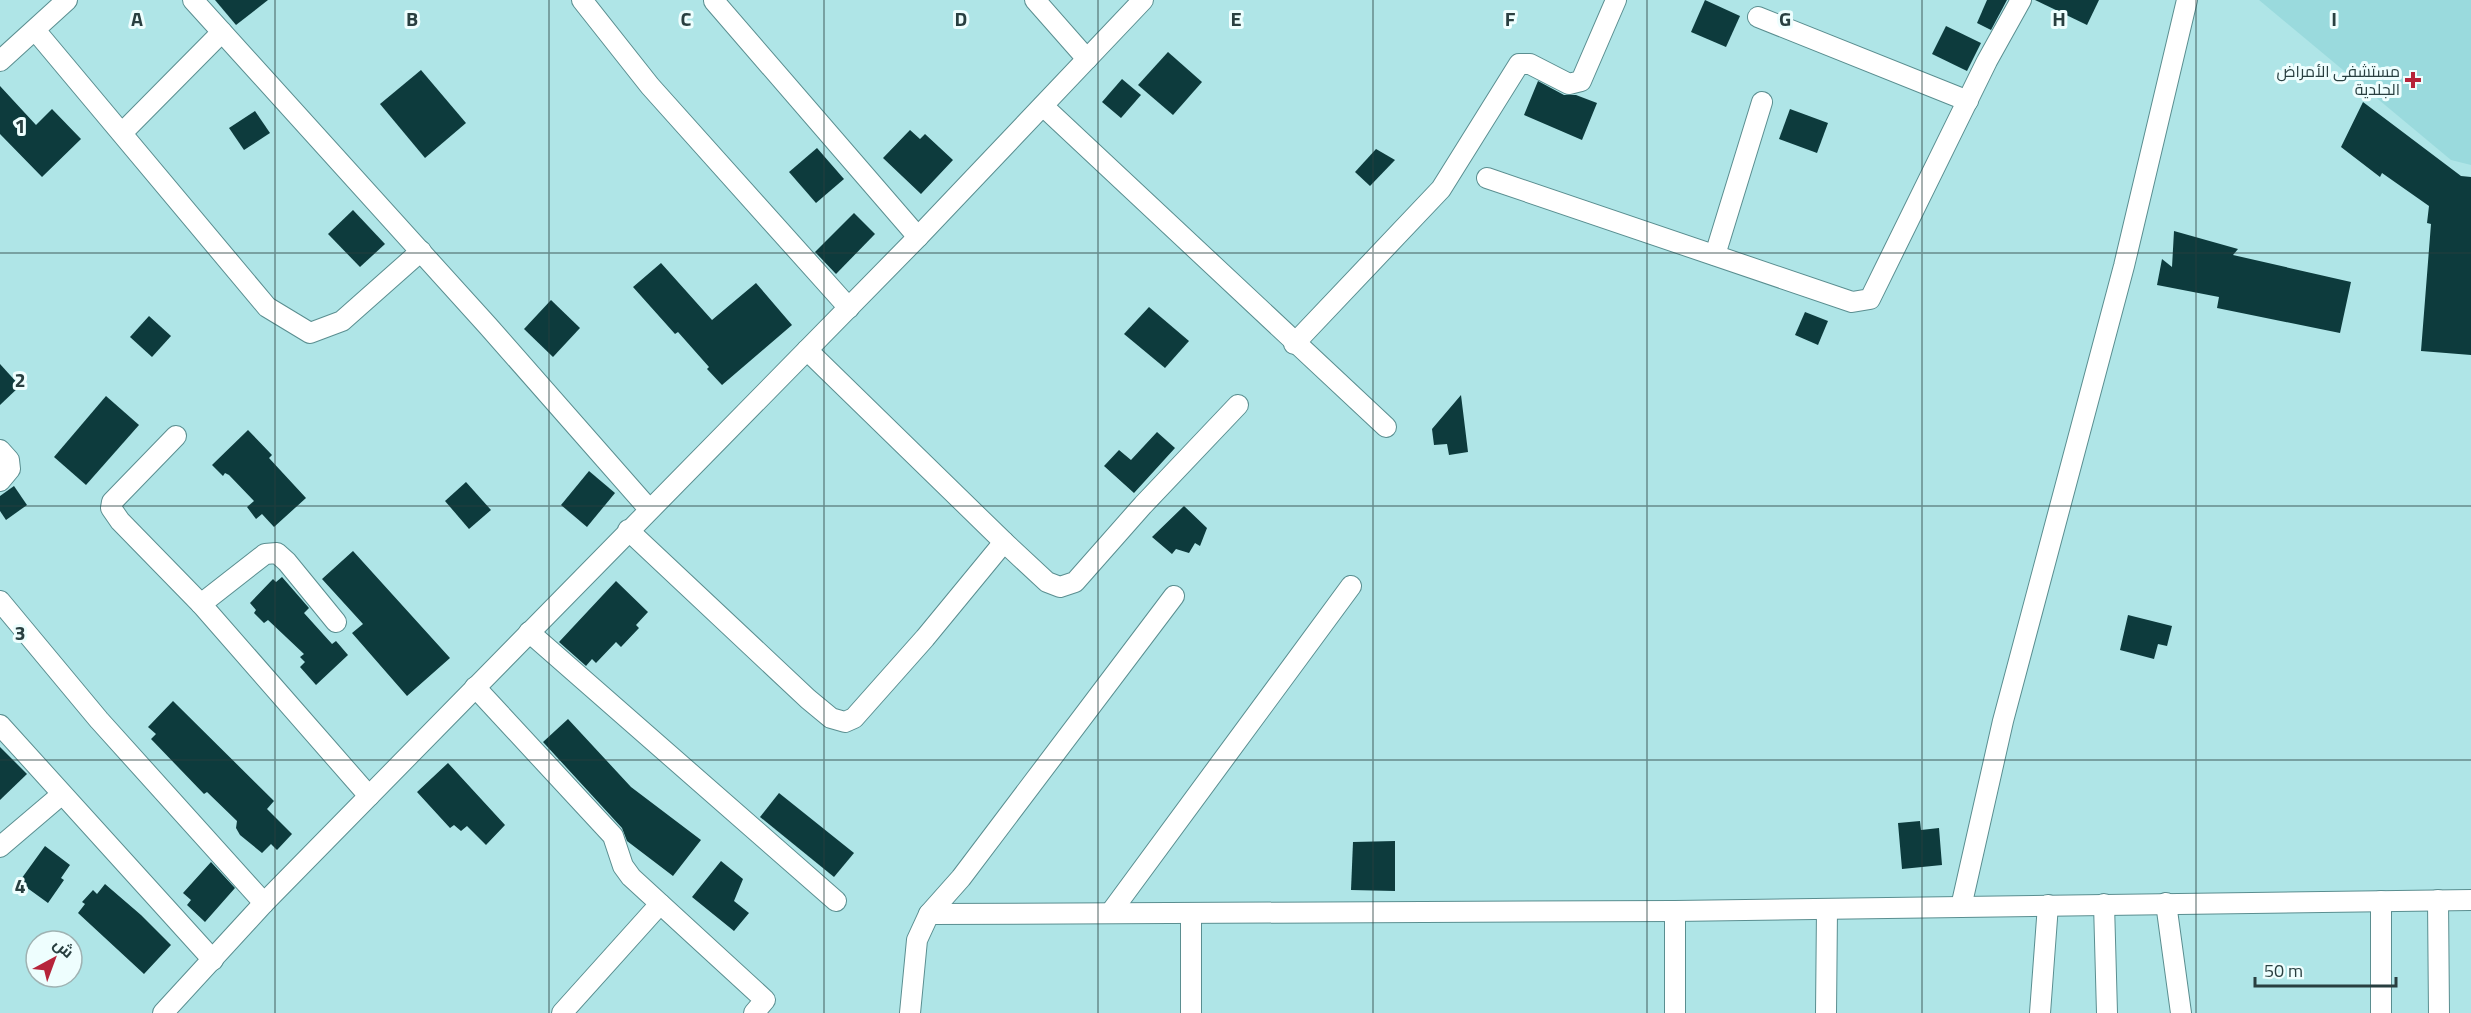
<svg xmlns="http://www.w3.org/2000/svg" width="2471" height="1013" font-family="'Titillium Web',Cairo,sans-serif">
<rect width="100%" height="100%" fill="#afe5e7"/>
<polygon fill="#9adadd" points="2259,0 2471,0 2471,165 2451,160"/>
<g fill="#0d3b3d">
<polygon points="215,0 268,0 236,25"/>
<polygon points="1705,0 1740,16 1726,47 1691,32"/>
<polygon points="1987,0 2007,0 1991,30 1977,23"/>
<polygon points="2035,0 2099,0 2087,25"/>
<polygon points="1946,26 1981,43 1967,71 1932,54"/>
<polygon points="1168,52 1202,82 1173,115 1138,85"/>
<polygon points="421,70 466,123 425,158 380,104"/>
<polygon points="1122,79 1141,95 1121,118 1102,102"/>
<polygon points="1538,81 1564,95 1576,95 1597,103 1582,140 1524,115"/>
<polygon points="0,86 36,125 52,109 81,139 42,177 0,134"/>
<polygon points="2363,102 2461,176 2471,177 2471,355 2421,351 2431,224 2427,223 2429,206 2382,173 2380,177 2341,147"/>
<polygon points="1790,109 1828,123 1817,153 1779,139"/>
<polygon points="255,111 270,133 244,150 229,128"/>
<polygon points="910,130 920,139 925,134 953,160 921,194 883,158"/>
<polygon points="817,148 844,179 816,203 789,172"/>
<polygon points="1376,149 1395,160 1370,186 1355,172"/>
<polygon points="353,210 385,244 360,267 328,234"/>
<polygon points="854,213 875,234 836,274 815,252"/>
<polygon points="2174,231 2238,249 2233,255 2351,282 2340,333 2217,308 2219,297 2157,285 2162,259 2172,267"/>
<polygon points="661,263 712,320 756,283 792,325 722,385 707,369 709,367 678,332 675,334 633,287"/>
<polygon points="551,300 580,328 553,357 524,329"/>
<polygon points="1149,307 1189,341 1165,368 1124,334"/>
<polygon points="1805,312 1828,321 1818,345 1795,335"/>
<polygon points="149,316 171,336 152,357 130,337"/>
<polygon points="0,364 20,386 0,405"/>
<polygon points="1461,395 1468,452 1449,455 1447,444 1434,445 1432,429"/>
<polygon points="106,396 139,425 86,485 54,457"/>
<polygon points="248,430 272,455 269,458 306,498 274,527 262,514 256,519 247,507 254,501 229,475 225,473 223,476 212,465"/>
<polygon points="1157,432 1175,448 1134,493 1104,466 1119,450 1131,460"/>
<polygon points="589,471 615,493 587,527 561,505"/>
<polygon points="466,482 491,510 469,529 445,501"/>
<polygon points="14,486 27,505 6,520 0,511 0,496"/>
<polygon points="1184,506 1207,528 1200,546 1195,543 1189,553 1176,549 1172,554 1152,537"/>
<polygon points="353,551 450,658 407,696 352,633 363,624 322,579"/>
<polygon points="282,577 309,608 304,613 332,644 336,641 348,655 316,685 300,667 305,662 300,657 304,654 268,620 264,623 254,613 256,610 250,603 273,579 276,582"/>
<polygon points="616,581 648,612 636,625 639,628 621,647 616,642 596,663 592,659 586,666 559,642"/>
<polygon points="2128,615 2172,626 2167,646 2158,644 2154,659 2120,650"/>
<polygon points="173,701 274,801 267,809 292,834 277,850 271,844 262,853 240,835 236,828 237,821 207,792 204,794 151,739 156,734 148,727"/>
<polygon points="568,719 631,787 701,840 673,876 627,841 622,828 543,742"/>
<polygon points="0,747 27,774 0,800"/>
<polygon points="448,763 505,825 486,845 467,826 461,831 454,825 450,828 417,792"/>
<polygon points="779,793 854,853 834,877 760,817"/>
<polygon points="1920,821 1921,830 1939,828 1942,865 1902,869 1898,823"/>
<polygon points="1395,841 1395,891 1351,890 1353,842"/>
<polygon points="45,846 70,865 61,878 64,880 48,903 19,882"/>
<polygon points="721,861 743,879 734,901 749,913 734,931 692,897"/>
<polygon points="211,862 235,888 205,922 187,905 191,900 183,893"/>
<polygon points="105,884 141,915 171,945 144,974 78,913 85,904 82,902 93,890 97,894"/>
</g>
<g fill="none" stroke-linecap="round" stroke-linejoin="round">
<defs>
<g id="minor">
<polyline points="193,0 488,326 649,509"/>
<polyline points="582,0 650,86 849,308"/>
<polyline points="1035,0 1087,59"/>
<polyline points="714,1 918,237"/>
<polyline points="1758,17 1968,101"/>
<polyline points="35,30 267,307 310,333 342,321 421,251"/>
<polyline points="0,61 67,0"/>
<polyline points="1043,106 1386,427"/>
<polyline points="122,133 222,32"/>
<polyline points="1487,178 1852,302 1870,299 1987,61 2021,0"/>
<polyline points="1715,255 1762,102"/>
<polyline points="1294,344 1441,189 1519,64 1530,64 1569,84 1581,81 1616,0"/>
<polyline points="807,350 1004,542 1047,582 1060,587 1075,582 1143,505 1238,405"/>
<polyline points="176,436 112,502 111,508 120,521 201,604 369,796"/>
<polyline points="0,450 9,460 10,469 0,481"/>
<polyline points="628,530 808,699 831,718 845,722 854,718 925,638 1004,542"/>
<polyline points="0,601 99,720 264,903"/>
<polyline points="201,604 265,554 277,553 287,562 336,622"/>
<polyline points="529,632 836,901"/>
<polyline points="475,687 613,836 623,866 631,877 765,1000 754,1013"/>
<polyline points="0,725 213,960"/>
<polyline points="0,847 61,795"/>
<polyline points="2438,900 2439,1013"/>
<polyline points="2166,903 2181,1013"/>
<polyline points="2104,904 2107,1013"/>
<polyline points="1961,907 2003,721 2124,266 2187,0"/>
<polyline points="1675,911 1675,1013"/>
<polyline points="1111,912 1351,586"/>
<polyline points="929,914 1675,911 2471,900"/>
<polyline points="163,1013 264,903 918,237 1143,0"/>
<polyline points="562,1013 660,904"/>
<polyline points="910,1013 917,940 929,914 961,878 1174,596"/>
<polyline points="1191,1013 1191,913"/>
<polyline points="1826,1013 1827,909"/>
<polyline points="2040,1013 2048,905"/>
<polyline points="2381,1013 2381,901"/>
</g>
</defs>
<use href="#minor" stroke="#5a8e90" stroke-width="22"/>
<use href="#minor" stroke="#fff" stroke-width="20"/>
</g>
<path fill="none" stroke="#293f40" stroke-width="1.5" stroke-opacity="0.55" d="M275,0v1013M549,0v1013M824,0v1013M1098,0v1013M1373,0v1013M1647,0v1013M1922,0v1013M2196,0v1013M0,253h2471M0,506h2471M0,760h2471"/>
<path fill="#b6243a" stroke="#eefefe" stroke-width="2" d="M2410 71h6v6h6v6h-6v6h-6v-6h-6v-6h6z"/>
<g text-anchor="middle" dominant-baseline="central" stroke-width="6" stroke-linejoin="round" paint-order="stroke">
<g font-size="16" fill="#293f40" stroke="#eefefe" text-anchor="end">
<text x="2400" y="71">مستشفى الأمراض<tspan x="2400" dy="18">الجلدية</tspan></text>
</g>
</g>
<g font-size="20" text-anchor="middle" font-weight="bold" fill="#293f40" stroke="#eefefe" stroke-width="6" stroke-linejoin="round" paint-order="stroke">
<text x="137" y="26">A</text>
<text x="412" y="26">B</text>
<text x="686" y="26">C</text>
<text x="961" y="26">D</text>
<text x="1236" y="26">E</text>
<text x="1510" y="26">F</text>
<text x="1785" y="26">G</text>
<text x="2059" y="26">H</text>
<text x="2334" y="26">I</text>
<text x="20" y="133">1</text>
<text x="20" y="387">2</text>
<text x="20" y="640">3</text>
<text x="20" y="893">4</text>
</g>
<g transform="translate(54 959) rotate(41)"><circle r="28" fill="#eefefe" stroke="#9fb2b2" stroke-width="1.5"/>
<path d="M0-4.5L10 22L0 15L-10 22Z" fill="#b6243a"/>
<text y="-9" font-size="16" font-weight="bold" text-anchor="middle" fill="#293f40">ش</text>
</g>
<path d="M2255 977v9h141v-9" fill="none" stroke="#293f40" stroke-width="3"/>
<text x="2264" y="977" font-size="18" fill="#293f40" stroke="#eefefe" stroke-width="4.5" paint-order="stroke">50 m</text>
</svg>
